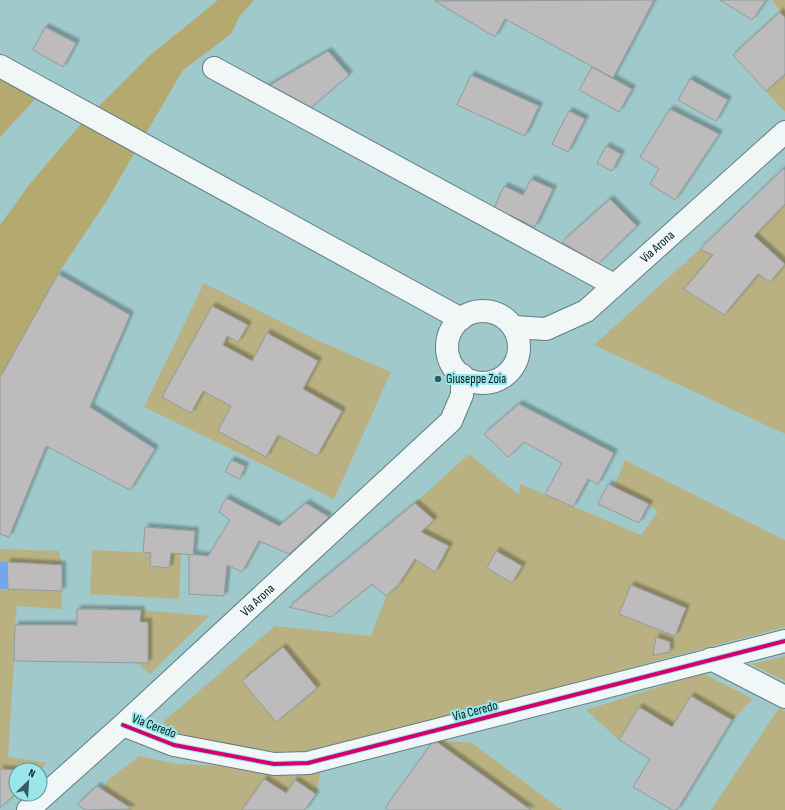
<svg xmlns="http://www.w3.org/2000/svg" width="785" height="810" font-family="'Sofia Sans Condensed',sans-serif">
<defs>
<filter id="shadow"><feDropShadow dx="3.5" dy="-3.5" stdDeviation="1" flood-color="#0004"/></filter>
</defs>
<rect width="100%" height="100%" fill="#a0c9cc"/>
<g fill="#b9b181">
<polygon points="772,0 785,0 785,18"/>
<polygon points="785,74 785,112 766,91"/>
<polygon points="785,204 785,434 594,345 700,249 713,255 724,315 752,270 770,282 785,264 754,236"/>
<polygon points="204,283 317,340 391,372 334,499 144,407"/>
<polygon points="469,454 519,495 520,484 641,535 658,512 649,504 614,487 625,460 785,540 785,627 314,751 276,752 177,736 163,722 275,626 371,636 386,596 399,585 415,559 435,572 449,546 421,532 434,520 415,503"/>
<polygon points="0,549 59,551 62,565 0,562"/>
<polygon points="92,550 151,553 150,566 169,568 171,553 181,554 179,599 90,594"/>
<polygon points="0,589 62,591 61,609 17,606 15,624 14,661 8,757 47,763 40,770 0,769"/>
<polygon points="141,610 209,616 150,674 138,663 148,663 148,622 140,622"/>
<polygon points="785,656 785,681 751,664"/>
<polygon points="702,673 753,699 732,720 691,696 672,727 639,707 619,740 586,710"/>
<polygon points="779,708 785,711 785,810 711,810"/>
<polygon points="434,740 472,743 562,810 531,810"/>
<polygon points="139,756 176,764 321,769 316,794 295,780 286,793 264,779 242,810 128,810 102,792 108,780"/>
</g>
<g fill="#b4aa70">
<polygon points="218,0 254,0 239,17 231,34 183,70 106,202 58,274 0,378 0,225 29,185 80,125 148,57"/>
<polygon points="0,63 40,94 0,137"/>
</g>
<polygon fill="#72a7f0" points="0,562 7,562 8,589 0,589"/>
<g fill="#bdbbbc" stroke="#939b9c" filter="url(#shadow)">
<polygon points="654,0 613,78 505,19 495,37 435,1"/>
<polygon points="720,0 766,0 752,20"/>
<polygon points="780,12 785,18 785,74 766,91 733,55"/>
<polygon points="45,27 76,43 63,67 33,50"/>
<polygon points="328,51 349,75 309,109 265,88"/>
<polygon points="592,67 632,89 619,112 579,90"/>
<polygon points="471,75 539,106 525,136 457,105"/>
<polygon points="690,79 728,100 716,121 678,100"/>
<polygon points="670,109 719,134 675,200 650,184 659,169 640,157"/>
<polygon points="569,111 585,119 568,152 552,144"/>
<polygon points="606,146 621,154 612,171 597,163"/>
<polygon points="783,169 785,170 785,204 754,236 785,264 770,282 758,274 724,315 684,289 713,255 700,249"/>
<polygon points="531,179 553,189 535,227 494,208 504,186 523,195"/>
<polygon points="610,199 637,226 598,264 562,242"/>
<polygon points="58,274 130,315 90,407 155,449 130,490 46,446 9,537 0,534 0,378"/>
<polygon points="212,306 248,325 238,342 227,336 223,345 252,361 267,333 318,361 303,389 342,411 317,456 278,435 266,457 218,431 231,406 203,391 191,413 162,397"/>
<polygon points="519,404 614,453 598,484 588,479 573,507 545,494 562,463 524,442 508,457 484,434"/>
<polygon points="231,460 245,466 240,479 225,472"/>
<polygon points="608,484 649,504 639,523 598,504"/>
<polygon points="226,498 279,526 306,503 329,517 289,554 259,541 242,572 227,565 224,596 189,594 189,554 208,556 230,520 219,512"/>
<polygon points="415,503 434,520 421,532 449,546 435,572 415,559 398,585 386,596 372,584 331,617 289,607"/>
<polygon points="145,527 195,531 193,555 171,553 169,568 150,566 151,553 143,552"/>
<polygon points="496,551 522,566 512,583 487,568"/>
<polygon points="7,562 62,565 62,591 8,589"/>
<polygon points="631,585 686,608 675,636 619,614"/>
<polygon points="77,609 141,610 140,622 148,622 148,663 14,661 15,625 77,625"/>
<polygon points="656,637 670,642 670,652 653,655"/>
<polygon points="283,647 317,688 276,722 242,681"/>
<polygon points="691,696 732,720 677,810 672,810 633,787 650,759 619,740 639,707 672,727"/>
<polygon points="434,740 531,810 388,810 385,808"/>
<polygon points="0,769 16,770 16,793 0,808"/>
<polygon points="264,779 286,793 295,780 316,794 305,810 242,810"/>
<polygon points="97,786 132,809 86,810 77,805"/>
</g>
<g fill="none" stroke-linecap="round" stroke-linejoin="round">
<defs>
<g id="minor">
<polyline points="214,68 614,285"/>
<polyline points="711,659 785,697"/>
<polyline points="123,725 174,745 274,764 308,763 785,641"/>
</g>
<g id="major">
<polyline points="0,66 461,319"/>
<circle cx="483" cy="347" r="36"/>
<path id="s1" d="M513,327l33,2 40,-18 199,-179"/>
<path id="s2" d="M28,810l95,-85 328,-304 11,-26v-20"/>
</g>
</defs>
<use href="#minor" stroke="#617e81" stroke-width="24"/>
<use href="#major" stroke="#617e81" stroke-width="24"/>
<use href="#minor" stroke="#f1f7f7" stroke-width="22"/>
<use href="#major" stroke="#f1f7f7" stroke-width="22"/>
<defs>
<polyline id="cycleway" points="123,725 174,745 274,764 308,763 785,641"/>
</defs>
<use href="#cycleway" stroke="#9be6eb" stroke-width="6"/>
<use href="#cycleway" stroke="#d6006c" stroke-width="4"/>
</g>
<circle fill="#38595c" stroke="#9be6eb" stroke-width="1.5" cx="438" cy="379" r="4"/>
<g text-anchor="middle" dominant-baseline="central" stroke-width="4" stroke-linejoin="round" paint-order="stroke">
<g font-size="13" fill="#001d1f" stroke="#9be6eb">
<text stroke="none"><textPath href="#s1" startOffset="173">Via Arona</textPath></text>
<text stroke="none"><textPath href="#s2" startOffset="311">Via Arona</textPath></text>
<text transform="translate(475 711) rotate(-15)">Via Ceredo</text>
<text transform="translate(154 726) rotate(21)">Via Ceredo</text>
</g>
<g font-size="13" fill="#001d1f" stroke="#9be6eb" text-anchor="start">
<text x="446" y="379">Giuseppe Zoia</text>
</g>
</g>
<g transform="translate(28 782) rotate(25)"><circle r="19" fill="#9be6eb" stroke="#5d9699"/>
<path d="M0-3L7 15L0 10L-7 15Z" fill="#38595c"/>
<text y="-6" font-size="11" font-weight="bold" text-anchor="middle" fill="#001d1f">N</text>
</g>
</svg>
